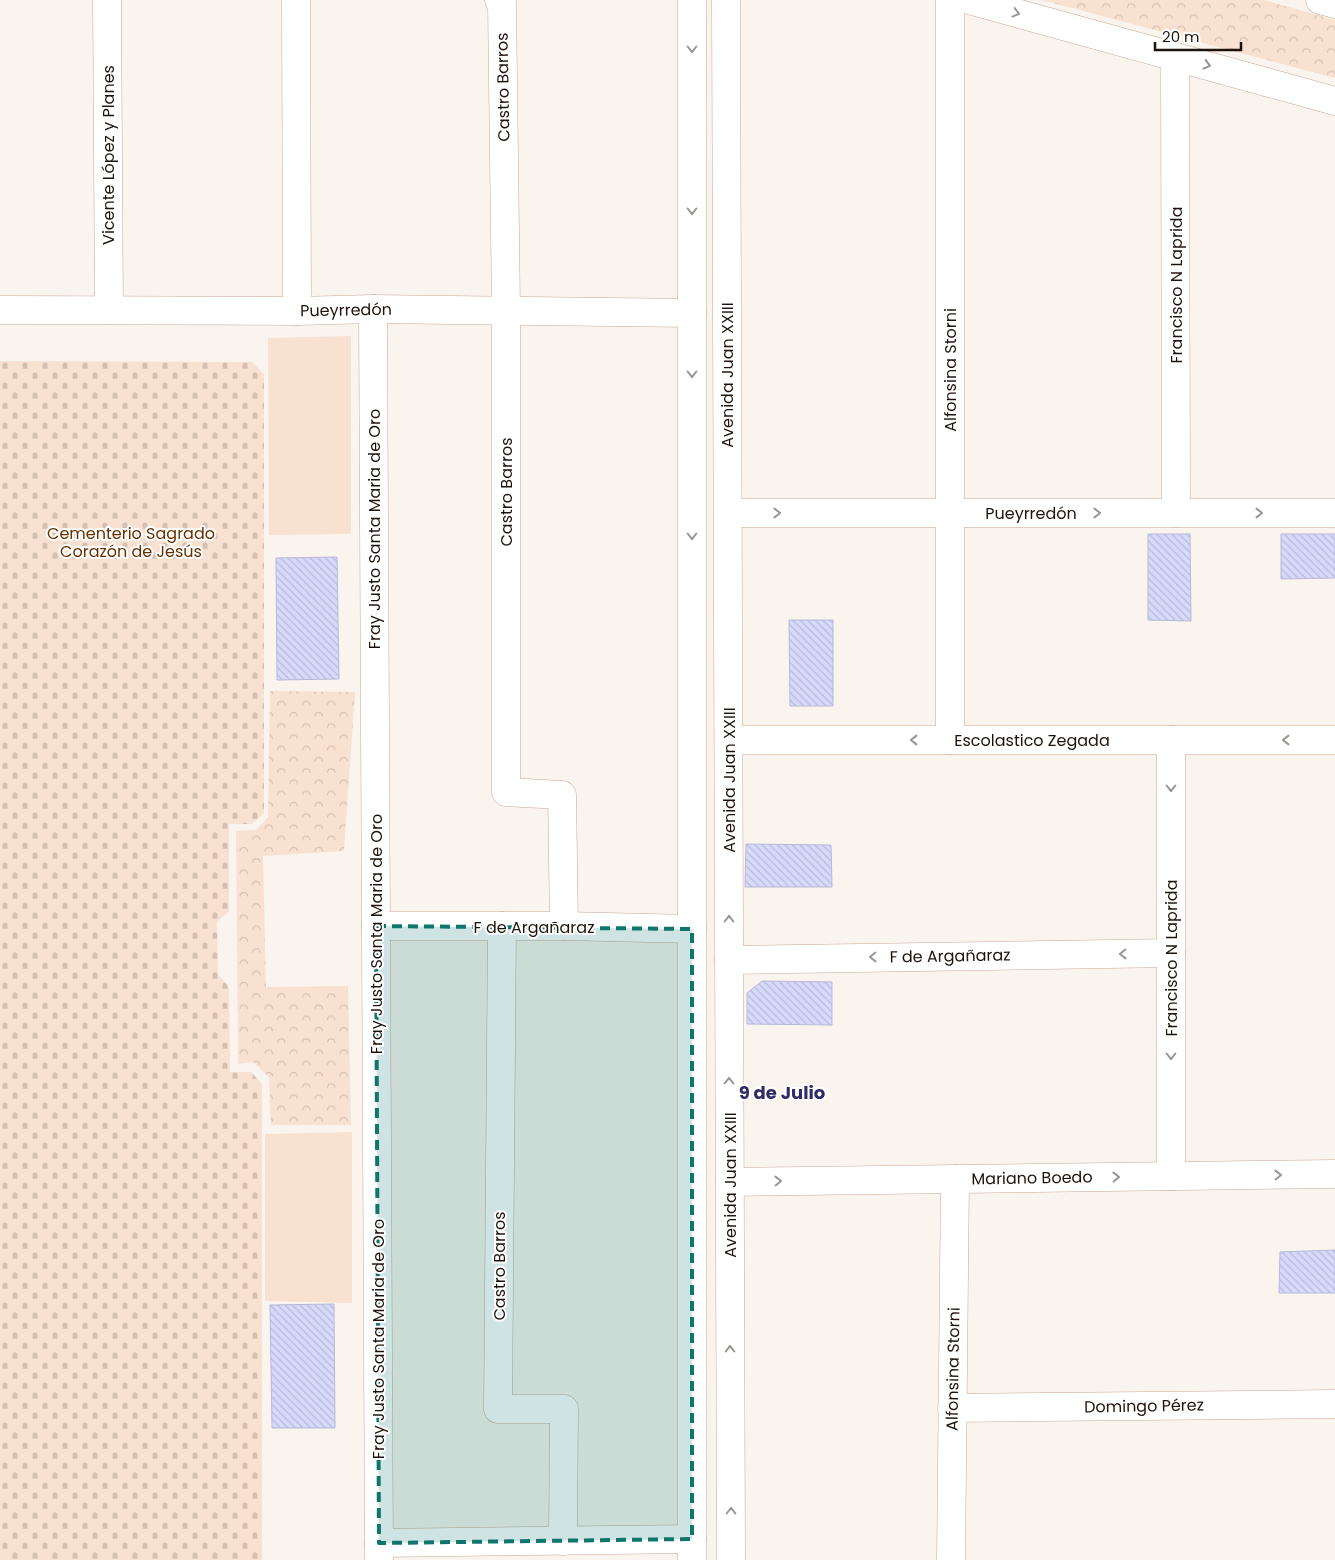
<svg xmlns="http://www.w3.org/2000/svg" width="1335" height="1560" font-family="Poppins,sans-serif">
<defs>
<pattern id="cemetery-stones" width="16" height="16" patternUnits="userSpaceOnUse" patternTransform="scale(1.25)"><rect width="16" height="16" fill="#f8e1d1"/><path d="M2 7V4a2 2 0 0 1 4 0v3zM10 15v-3a2 2 0 0 1 4 0v3z" fill="#d4c0b2"/></pattern>
<pattern id="park-crowns" width="20" height="18" patternUnits="userSpaceOnUse" patternTransform="scale(1.25)"><rect width="20" height="18" fill="#f8e1d1"/><path d="M2 6a3 3 0 1 1 6 0M12 15a3 3 0 1 1 6 0" fill="none" stroke="#d4c0b2"/></pattern>
<pattern id="building-back-hatch" width="6" height="6" patternUnits="userSpaceOnUse" patternTransform="scale(1.25)"><rect width="6" height="6" fill="#d8dafc"/><path d="M-1 5l2 2M0 0l6 6M5-1l2 2" fill="none" stroke="#b9bad7"/></pattern>
</defs>
<rect width="100%" height="100%" fill="#faf4ef"/>
<g fill="#f8e1d1">
<polygon points="351,336 351,534 269,535 268,338"/>
<polygon points="352,1132 352,1303 265,1301 265,1134"/>
</g>
<polygon fill="url(#cemetery-stones)" points="0,361 252,362 264,374 264,813 252,824 229,824 229,911 217,922 218,974 229,987 230,1072 251,1072 262,1084 262,1560 0,1560"/>
<g fill="url(#park-crowns)">
<polygon points="1042,0 1264,0 1335,20 1335,78"/>
<polygon points="270,691 355,692 344,851 263,856 266,987 348,986 351,1125 271,1125 269,1077 253,1062 238,1064 236,831 256,830 268,817"/>
</g>
<g fill="url(#building-back-hatch)" stroke="#b7b8d9">
<polygon points="1148,534 1190,534 1191,621 1148,620"/>
<polygon points="1281,534 1335,534 1335,578 1281,579"/>
<polygon points="337,557 339,679 277,680 276,558"/>
<polygon points="789,620 833,620 833,706 790,706"/>
<polygon points="746,844 831,845 832,887 745,887"/>
<polygon points="762,981 832,982 832,1025 747,1024 747,993"/>
<polygon points="1335,1250 1335,1293 1279,1293 1280,1252"/>
<polygon points="334,1304 335,1428 272,1428 270,1305"/>
</g>
<g fill="none" stroke-linecap="round" stroke-linejoin="round">
<defs>
<g id="minor">
<polyline points="107,0 109,310"/>
<polyline points="296,0 297,311"/>
<polyline points="499,0 502,3 506,310 506,792 562,795 564,926"/>
<polyline points="726,0 731,1560"/>
<polyline points="950,0 950,740"/>
<polyline points="969,0 1335,101"/>
<polyline points="1320,0 1335,4"/>
<polyline points="1175,57 1176,513"/>
<polyline points="373,309 379,1560"/>
<polyline points="0,310 297,311 373,309 692,313"/>
<polyline points="728,513 1335,513"/>
<polyline points="729,740 1335,740"/>
<polyline points="1171,740 1171,1176"/>
<polyline points="376,926 564,926 692,929"/>
<polyline points="502,926 498,1409 564,1409 563,1541"/>
<polyline points="729,960 1171,953"/>
<polyline points="730,1182 1335,1174"/>
<polyline points="952,1408 1335,1404"/>
<polyline points="379,1543 692,1539"/>
<polyline points="692,1560 692,0"/>
<polyline points="951,1560 955,1179"/>
</g>
</defs>
<use href="#minor" stroke="#c7a893" stroke-width="29"/>
<use href="#minor" stroke="#fff" stroke-width="28"/>
</g>
<defs><path id="oneway-chevron" d="M-2-3.5L2.5 0L-2 3.5" fill="none" stroke-width="1.6" stroke-linecap="round" stroke-linejoin="round" transform="scale(1.25)"/></defs>
<g stroke="#9a9592">
<use href="#oneway-chevron" transform="translate(1016 13) rotate(15)"/>
<use href="#oneway-chevron" transform="translate(692 49) rotate(90)"/>
<use href="#oneway-chevron" transform="translate(1207 65) rotate(15)"/>
<use href="#oneway-chevron" transform="translate(692 211) rotate(90)"/>
<use href="#oneway-chevron" transform="translate(692 374) rotate(90)"/>
<use href="#oneway-chevron" transform="translate(777 513)"/>
<use href="#oneway-chevron" transform="translate(1097 513)"/>
<use href="#oneway-chevron" transform="translate(1259 513)"/>
<use href="#oneway-chevron" transform="translate(692 536) rotate(90)"/>
<use href="#oneway-chevron" transform="translate(914 740) rotate(180)"/>
<use href="#oneway-chevron" transform="translate(1286 740) rotate(-180)"/>
<use href="#oneway-chevron" transform="translate(1171 788) rotate(90)"/>
<use href="#oneway-chevron" transform="translate(729 919) rotate(-90)"/>
<use href="#oneway-chevron" transform="translate(1123 954) rotate(179)"/>
<use href="#oneway-chevron" transform="translate(873 957) rotate(179)"/>
<use href="#oneway-chevron" transform="translate(1171 1056) rotate(90)"/>
<use href="#oneway-chevron" transform="translate(729 1081) rotate(-90)"/>
<use href="#oneway-chevron" transform="translate(1278 1175) rotate(-1)"/>
<use href="#oneway-chevron" transform="translate(1116 1177) rotate(-1)"/>
<use href="#oneway-chevron" transform="translate(778 1181) rotate(-1)"/>
<use href="#oneway-chevron" transform="translate(730 1349) rotate(-90)"/>
<use href="#oneway-chevron" transform="translate(731 1511) rotate(-90)"/>
</g>
<path fill="#0f766e" fill-opacity="0.2" stroke="#0f766e" stroke-width="4" stroke-dasharray="10 6" stroke-linejoin="round" d="M376,926l316,3v610l-313,4z"/>
<g text-anchor="middle" dominant-baseline="central" stroke-width="4" stroke-linejoin="round" paint-order="stroke">
<g font-size="16" fill="#1e130c" stroke="#fff">
<text transform="translate(503 87) rotate(-91)">Castro Barros</text>
<text transform="translate(108 155) rotate(-90)">Vicente López y Planes</text>
<text transform="translate(1176 285) rotate(-90)">Francisco N Laprida</text>
<text transform="translate(346 310) rotate(-1)">Pueyrredón</text>
<text transform="translate(950 370) rotate(-90)">Alfonsina Storni</text>
<text transform="translate(727 375) rotate(-90)">Avenida Juan XXIII</text>
<text transform="translate(506 492) rotate(-90)">Castro Barros</text>
<text x="1031" y="513">Pueyrredón</text>
<text transform="translate(374 529) rotate(-90)">Fray Justo Santa Maria de Oro</text>
<text x="1032" y="740">Escolastico Zegada</text>
<text transform="translate(729 780) rotate(-90)">Avenida Juan XXIII</text>
<text x="534" y="927">F de Argañaraz</text>
<text transform="translate(376 934) rotate(-90)">Fray Justo Santa Maria de Oro</text>
<text transform="translate(950 956) rotate(-1)">F de Argañaraz</text>
<text transform="translate(1171 958) rotate(-90)">Francisco N Laprida</text>
<text transform="translate(1032 1178) rotate(-1)">Mariano Boedo</text>
<text transform="translate(730 1185) rotate(-90)">Avenida Juan XXIII</text>
<text transform="translate(499 1266) rotate(-90)">Castro Barros</text>
<text transform="translate(378 1339) rotate(-90)">Fray Justo Santa Maria de Oro</text>
<text transform="translate(953 1369) rotate(-89)">Alfonsina Storni</text>
<text transform="translate(1144 1406) rotate(-1)">Domingo Pérez</text>
</g>
<g font-size="16" fill="#663100" stroke="#fff">
<text x="131" y="533">Cementerio Sagrado<tspan x="131" dy="18">Corazón de Jesús</tspan></text>
</g>
<g font-size="18" font-weight="bold" fill="#302c67" stroke="#fff">
<text x="782" y="1092">9 de Julio</text>
</g>
</g>
<path d="M1155 42v8h86v-8" fill="none" stroke="#1e130c" stroke-width="2.5"/>
<text x="1162" y="42" font-size="15" fill="#1e130c" stroke="#ffffff" stroke-width="4" paint-order="stroke">20 m</text>
</svg>
